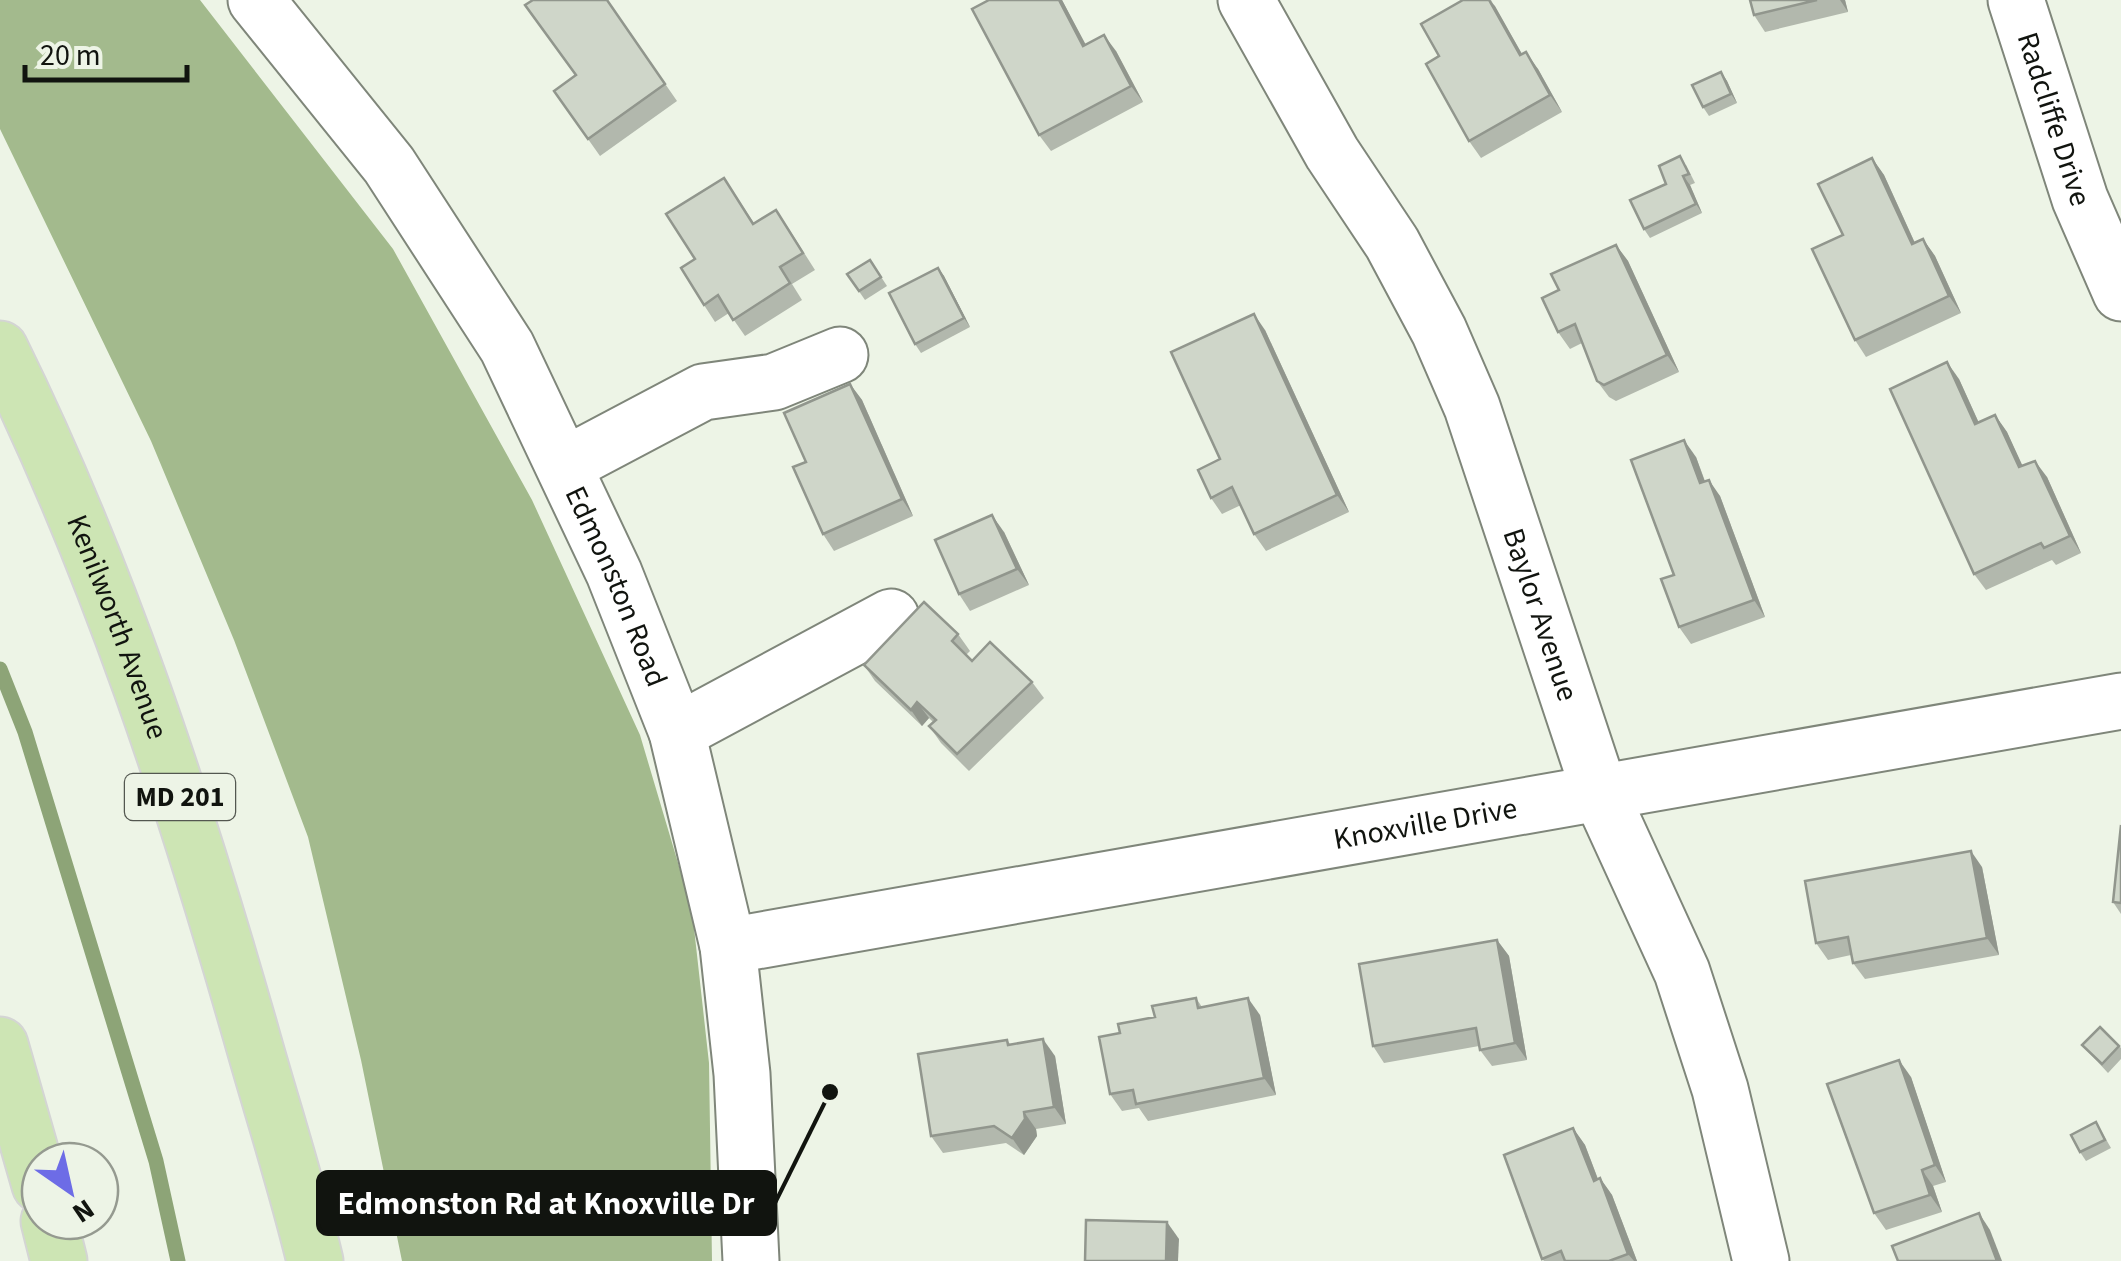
<svg xmlns="http://www.w3.org/2000/svg" width="2121" height="1261" font-family="'Source Sans 3',sans-serif">
<rect width="100%" height="100%" fill="#edf4e6"/>
<polygon fill="#a3ba8d" points="0,0 200,0 393,249 532,500 640,735 692,910 709,1063 712,1261 402,1261 361,1060 308,837 234,640 151,441 0,129"/>
<g fill="none" stroke-linecap="round" stroke-linejoin="round">
<polyline stroke="#8da477" stroke-width="15" points="0,669 25,732 156,1161 178,1261"/>
<defs>
<g id="minor">
<path id="s1" d="M256,0l133,165 118,182 107,226 63,159 51,214 14,128 9,187"/>
<path id="s2" d="M1246,0l86,153 60,90 47,88 33,76 128,386 82,179 38,117 41,172"/>
<path id="s3" d="M2016,0l64,199 41,94"/>
<polyline points="565,465 703,392 774,382 840,355"/>
<polyline points="677,732 891,617"/>
<path id="s4" d="M728,946l1393,-245"/>
</g>
<g id="major">
<path id="s5" d="M0,349c108,219 184,451 251,685 21,75 46,151 64,227"/>
<polyline points="0,1045 40,1185"/>
<polyline points="49,1221 59,1261"/>
</g>
</defs>
<use href="#minor" stroke="#7f867a" stroke-width="59"/>
<use href="#major" stroke="#d4d5d4" stroke-width="59"/>
<use href="#minor" stroke="#fff" stroke-width="55"/>
<use href="#major" stroke="#cde5b4" stroke-width="55"/>
</g>
<g fill="#b2b8ad">
<polygon points="607,0 677,101 600,156 554,91 576,75"/>
<polygon points="1062,0 1085,44 1116,51 1143,102 1051,151 1039,135"/>
<polygon points="1463,0 1491,0 1522,54 1538,69 1562,112 1481,158 1469,141 1439,56"/>
<polygon points="1750,0 1845,0 1848,12 1765,32 1754,15"/>
<polygon points="1721,72 1727,81 1737,103 1709,116 1703,107"/>
<polygon points="1872,158 1884,175 1915,243 1923,239 1935,256 1961,313 1866,357 1855,340 1843,235"/>
<polygon points="1686,165 1695,183 1690,185 1702,213 1650,238 1644,229 1666,184"/>
<polygon points="724,178 754,223 787,226 815,270 792,284 802,300 745,336 729,313 715,322 704,305 695,259"/>
<polygon points="1616,245 1628,261 1679,372 1616,401 1609,397 1597,381 1582,343 1570,349 1558,332 1559,290"/>
<polygon points="870,260 887,286 865,300 847,274"/>
<polygon points="938,268 944,276 970,327 921,353 915,344"/>
<polygon points="1265,330 1349,512 1266,551 1254,534 1241,505 1222,514 1211,498 1220,459"/>
<polygon points="1959,379 1979,423 1995,415 2007,432 2022,466 2047,477 2081,553 2056,565 2052,560 1986,590 1974,574"/>
<polygon points="850,384 862,400 913,516 834,551 823,534 806,462"/>
<polygon points="1696,457 1705,481 1720,496 1765,617 1691,644 1679,627 1674,575"/>
<polygon points="1004,532 1029,585 970,611 959,594"/>
<polygon points="958,634 970,651 966,655 972,661 1032,682 1044,698 969,771 941,743 929,726 933,722 929,718 922,726 875,681 864,665"/>
<polygon points="2121,825 2121,914 2113,902"/>
<polygon points="1982,867 1999,955 1865,979 1853,963 1851,955 1828,960 1816,943"/>
<polygon points="1497,940 1509,956 1527,1060 1492,1066 1480,1050 1479,1046 1384,1063 1373,1046"/>
<polygon points="1196,998 1202,1007 1260,1015 1276,1095 1148,1121 1139,1108 1122,1111 1110,1094 1120,1033"/>
<polygon points="2100,1027 2121,1048 2121,1059 2108,1073 2082,1045"/>
<polygon points="1007,1040 1010,1044 1055,1056 1066,1124 1036,1129 1037,1136 1024,1155 1006,1143 943,1153 931,1136"/>
<polygon points="1911,1077 1946,1182 1933,1186 1942,1212 1886,1230 1874,1213"/>
<polygon points="2096,1122 2111,1148 2086,1161 2080,1152"/>
<polygon points="1573,1128 1585,1145 1598,1179 1600,1178 1612,1195 1637,1261 1544,1261 1542,1259"/>
</g>
<g fill="#91968d">
<polygon points="1059,0 1062,0 1095,62 1083,46"/>
<polygon points="1489,0 1495,6 1532,72 1520,55"/>
<polygon points="1840,0 1845,0 1848,12"/>
<polygon points="1104,35 1116,51 1143,102 1131,86"/>
<polygon points="1526,52 1538,69 1562,112 1550,95"/>
<polygon points="1721,72 1727,81 1737,103 1731,94"/>
<polygon points="1872,158 1884,175 1923,261 1912,244"/>
<polygon points="1683,176 1690,185 1702,213 1696,204"/>
<polygon points="1923,239 1935,256 1961,313 1949,296"/>
<polygon points="1616,245 1628,261 1679,372 1667,355"/>
<polygon points="938,268 944,276 970,327 964,318"/>
<polygon points="1254,314 1265,330 1349,512 1337,495"/>
<polygon points="1947,362 1959,379 1987,441 1975,424"/>
<polygon points="850,384 862,400 913,516 902,499"/>
<polygon points="1995,415 2007,432 2031,484 2019,467"/>
<polygon points="1684,440 1696,457 1711,499 1700,483"/>
<polygon points="2035,461 2047,477 2081,553 2070,536"/>
<polygon points="1709,480 1720,496 1765,617 1754,600"/>
<polygon points="992,515 1004,532 1029,585 1017,569"/>
<polygon points="917,702 929,718 922,726 911,710"/>
<polygon points="1971,851 1982,867 1999,955 1987,938"/>
<polygon points="1497,940 1509,956 1527,1060 1515,1043"/>
<polygon points="1248,998 1260,1015 1276,1095 1264,1078"/>
<polygon points="1043,1039 1055,1056 1066,1124 1054,1107"/>
<polygon points="1899,1060 1911,1077 1946,1182 1935,1165"/>
<polygon points="1024,1112 1036,1129 1037,1136 1024,1155 1012,1138"/>
<polygon points="1573,1128 1585,1145 1605,1198 1594,1181"/>
<polygon points="1922,1170 1933,1186 1942,1212 1930,1195"/>
<polygon points="1600,1178 1612,1195 1637,1261 1634,1261 1628,1254"/>
<polygon points="1979,1213 1990,1230 2002,1261 1997,1261"/>
<polygon points="1167,1222 1179,1239 1178,1261 1166,1261"/>
</g>
<g fill="#cfd6c9" stroke="#91968d" stroke-width="2.5">
<polygon points="533,0 607,0 665,84 588,139 554,91 576,75 525,5"/>
<polygon points="989,0 1059,0 1083,46 1104,35 1131,86 1039,135 972,9"/>
<polygon points="1463,0 1489,0 1520,55 1526,52 1550,95 1469,141 1426,64 1439,56 1421,24"/>
<polygon points="1750,0 1817,0 1754,15"/>
<polygon points="1721,72 1731,94 1703,107 1692,85"/>
<polygon points="1680,156 1689,174 1683,176 1696,204 1644,229 1630,200 1666,184 1659,166"/>
<polygon points="1872,158 1912,244 1923,239 1949,296 1855,340 1812,249 1843,235 1818,184"/>
<polygon points="724,178 753,224 776,210 803,253 780,267 790,283 733,320 718,295 704,305 681,268 695,259 666,214"/>
<polygon points="1616,245 1667,355 1604,385 1597,381 1575,324 1558,332 1542,298 1559,290 1551,274"/>
<polygon points="870,260 881,277 859,291 847,274"/>
<polygon points="938,268 964,318 915,344 889,293"/>
<polygon points="1254,314 1337,495 1254,534 1232,487 1211,498 1198,470 1220,459 1171,352"/>
<polygon points="1947,362 1975,424 1995,415 2019,467 2035,461 2070,536 2044,548 2041,543 1974,574 1890,389"/>
<polygon points="850,384 902,499 823,534 793,467 806,462 784,413"/>
<polygon points="1684,440 1700,483 1709,480 1754,600 1679,627 1661,579 1674,575 1631,460"/>
<polygon points="992,515 1017,569 959,594 935,540"/>
<polygon points="924,602 958,634 952,641 972,661 990,642 1032,682 957,754 929,726 936,720 917,702 911,710 864,665"/>
<polygon points="2121,825 2121,903 2113,902"/>
<polygon points="1971,851 1987,938 1853,963 1848,937 1816,943 1805,881"/>
<polygon points="1497,940 1515,1043 1480,1050 1476,1028 1373,1046 1359,964"/>
<polygon points="1196,998 1198,1008 1248,998 1264,1078 1136,1104 1133,1090 1110,1094 1099,1037 1120,1033 1118,1024 1155,1017 1152,1006"/>
<polygon points="2100,1027 2119,1046 2102,1064 2082,1045"/>
<polygon points="1043,1039 1054,1107 1024,1112 1025,1119 1012,1138 994,1126 931,1136 918,1054 1007,1040 1008,1045"/>
<polygon points="1899,1060 1935,1165 1922,1170 1930,1195 1874,1213 1827,1084"/>
<polygon points="2096,1122 2105,1140 2080,1152 2071,1135"/>
<polygon points="1573,1128 1594,1181 1600,1178 1628,1254 1609,1261 1565,1261 1561,1251 1542,1259 1504,1155"/>
<polygon points="1979,1213 1997,1261 1898,1261 1892,1246"/>
<polygon points="1086,1220 1167,1222 1166,1261 1085,1261"/>
</g>
<g text-anchor="middle" dominant-baseline="central" stroke-width="10" stroke-linejoin="round" paint-order="stroke">
<rect fill="#edf4e6" stroke="#535750" stroke-width="2.5" x="125" y="774" width="110" height="46" rx="8"/>
<g font-size="28" font-weight="bold" fill="#11140f">
<text x="180" y="797">MD 201</text>
</g>
<g font-size="30" fill="#11140f" stroke="#edf4e6">
<text stroke="none"><textPath href="#s3" startOffset="125">Radcliffe Drive</textPath></text>
<text stroke="none"><textPath href="#s1" startOffset="692">Edmonston Road</textPath></text>
<text stroke="none"><textPath href="#s2" startOffset="685">Baylor Avenue</textPath></text>
<text stroke="none"><textPath href="#s5" startOffset="302">Kenilworth Avenue</textPath></text>
<text stroke="none"><textPath href="#s4" startOffset="708">Knoxville Drive</textPath></text>
</g>
</g>
<path fill="none" stroke="#11140f" stroke-width="4" d="M830 1092L775 1203"/>
<circle fill="#11140f" stroke="#edf4e6" stroke-width="4" cx="830" cy="1092" r="10"/>
<rect fill="#11140f" stroke="#11140f" stroke-width="4" x="318" y="1172" width="457" height="62" rx="10"/>
<g font-size="32" text-anchor="middle" font-weight="bold" fill="#fff">
<text x="546" y="1214">Edmonston Rd at Knoxville Dr</text>
</g>
<g transform="translate(70 1191) rotate(146)"><circle r="48" fill="#edf4e6" stroke="#959a90" stroke-width="2.5"/>
<path d="M0-8L18 38L0 25L-18 38Z" fill="#6d6ce6"/>
<text y="-15" font-size="28" font-weight="bold" text-anchor="middle" fill="#11140f">N</text>
</g>
<path d="M25 65v15h162v-15" fill="none" stroke="#11140f" stroke-width="5"/>
<text x="40" y="65" font-size="30" fill="#11140f" stroke="#edf4e6" stroke-width="8" paint-order="stroke">20 m</text>
</svg>
